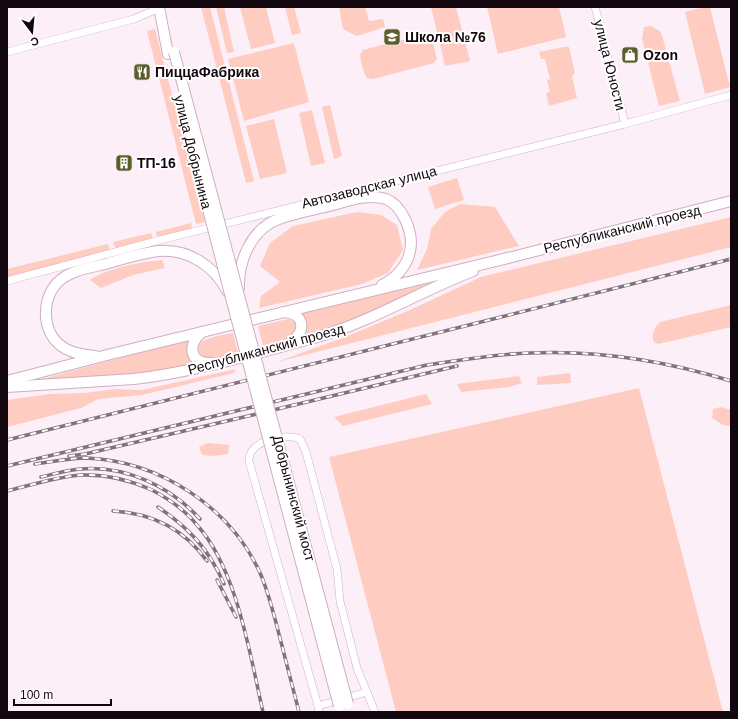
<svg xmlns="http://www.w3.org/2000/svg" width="738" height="719" font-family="Helvetica,sans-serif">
<rect width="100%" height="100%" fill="#fdeff8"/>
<g fill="#feccc1">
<polygon points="201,7 210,7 254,181 246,183"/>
<polygon points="216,7 224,7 234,52 227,53"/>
<polygon points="240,7 266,7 275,43 251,49"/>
<polygon points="285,7 294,7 301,33 292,35"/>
<polygon points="339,7 365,7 369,21 383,19 385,27 357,36 343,29"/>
<polygon points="431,7 456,7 470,61 445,66"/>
<polygon points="487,7 559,7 566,37 498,54"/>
<polygon points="705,7 710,7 730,87 705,94 685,12"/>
<polygon points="651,26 661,32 680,101 659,106 642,38 644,27"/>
<polygon points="155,29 205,222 196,224 147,31"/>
<path d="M424,34l5,1 3,4 5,20 -3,4 -61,16 -6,-1c-4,-6 -6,-15 -7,-23l3,-5z"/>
<polygon points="294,43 309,102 244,121 228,59"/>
<polygon points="564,47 569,47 575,73 572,76 577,98 549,106 546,93 550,92 547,80 550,79 545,59 541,59 539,52"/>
<polygon points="330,105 342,156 334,159 322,107"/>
<polygon points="312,110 325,163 311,166 299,113"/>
<polygon points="274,119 287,173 260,179 246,126"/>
<polygon points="457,178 464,200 435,209 428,187"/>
<polygon points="460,204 495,207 519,246 417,270 427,249 431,229 445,212"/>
<polygon points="357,212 381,215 397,225 403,250 388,273 362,284 259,308 261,296 280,282 260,266 270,243 293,226"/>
<polygon points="731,217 731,247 277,362 350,335 410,310 481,277"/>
<polygon points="191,223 192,229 158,238 156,232"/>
<polygon points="151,233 153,240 116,250 113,242"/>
<polygon points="108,244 110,251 7,279 7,269"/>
<path d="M162,260l3,8 -32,7 -32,13 -11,-8c17,-12 51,-18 72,-20z"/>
<path d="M451,276l-89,42 -58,19c6,-11 3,-18 -7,-25z"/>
<path d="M731,305v22l-73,17 -5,-3c-1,-9 1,-13 7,-19z"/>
<path d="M288,319c7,3 9,6 10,13l-8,7 -27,7 -5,-20z"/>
<path d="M233,333l5,20 -25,6 -11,-2c-14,-19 18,-21 31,-24z"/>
<path d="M190,339c-3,11 -3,19 6,26l-61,11 -104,6z"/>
<polygon points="236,369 234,373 142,395 98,399 81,408 7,427 7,400 50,394 85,393 115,389 142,390"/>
<polygon points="570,373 571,383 537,385 537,377"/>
<polygon points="519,376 522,383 509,387 461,392 457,384"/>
<polygon points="639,388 723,712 396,712 329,457"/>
<polygon points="426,394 432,404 343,426 334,417"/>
<polygon points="721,407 731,410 731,426 723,425 712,418 713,409"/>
<polygon points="208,443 229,445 228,454 214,456 202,455 199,447"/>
</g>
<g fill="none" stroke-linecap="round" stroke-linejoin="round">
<defs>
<g id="street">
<polyline points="595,7 625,124"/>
<polyline points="7,52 134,19 150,12 159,8"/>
<polyline points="7,281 156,241 625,124 731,95"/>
<polyline points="318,706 367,692"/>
<path d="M319,712l-1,-6 -69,-245c-1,-20 36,-29 51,-22l6,13 31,117 3,32 17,67 18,44"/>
</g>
<g id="secondary">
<polyline points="159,7 168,54"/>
<path d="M239,288c-1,-27 13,-60 40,-69 16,-6 34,-9 50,-13 19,-5 38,-13 57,-7 8,3 15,12 19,20 13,27 4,52 -23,66"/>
<path d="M283,312c22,1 24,20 7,31"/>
<path d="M202,332c-15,12 -13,32 9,31"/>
<path d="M95,356c-10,-1 -20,-2 -29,-7 -24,-13 -26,-47 -9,-66 13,-13 32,-15 48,-19 17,-5 36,-11 54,-13 30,-2 55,15 69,41"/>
<polyline points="7,381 107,355 512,257 731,201"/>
<path d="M7,387l127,-8c63,-7 126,-27 187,-43 53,-16 100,-45 152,-65"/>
</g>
</defs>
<use href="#street" stroke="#cfaec2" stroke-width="8"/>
<use href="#secondary" stroke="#cfaec2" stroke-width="12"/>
<use href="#street" stroke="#fff" stroke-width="7"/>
<use href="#secondary" stroke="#fff" stroke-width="10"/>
<defs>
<g id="rail">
<polyline points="7,440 497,318 731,259"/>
<polyline points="69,456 85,454 244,417 457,366"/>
<path d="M35,464c17,-2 34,-6 51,-6 74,3 145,49 175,117 9,22 14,44 20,67 6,23 12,47 18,70"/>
<path d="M7,466l420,-101c34,-5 68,-11 103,-12 68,-3 136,8 201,28"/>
<path d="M41,477c13,-3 26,-7 39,-8 45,-4 90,17 120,50"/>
<path d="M7,491c24,-6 49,-14 74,-16 24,-1 49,5 71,15 17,9 33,20 45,35 40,44 53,130 66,187"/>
<path d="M158,507c31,21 51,42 66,77"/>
<path d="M113,511c38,2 71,18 94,50"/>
<polyline points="217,580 236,617"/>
</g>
</defs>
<use href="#rail" stroke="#80737b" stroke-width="3.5"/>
<use href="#rail" stroke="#fff" stroke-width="2" stroke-dasharray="6" stroke-linecap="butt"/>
<defs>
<g id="secondary-bridge">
<polyline points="174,52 348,704"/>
<polyline points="179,97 230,294 339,706"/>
</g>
</defs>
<use href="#secondary-bridge" stroke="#cfaec2" stroke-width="12" stroke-linecap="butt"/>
<use href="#secondary-bridge" stroke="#fff" stroke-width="10"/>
</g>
<defs>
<symbol id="school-square" viewBox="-11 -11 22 22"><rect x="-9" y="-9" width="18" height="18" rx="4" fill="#5c5d2a" stroke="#fff"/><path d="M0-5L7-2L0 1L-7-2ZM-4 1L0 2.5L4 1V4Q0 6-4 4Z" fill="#fff"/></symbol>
<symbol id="shop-square" viewBox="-11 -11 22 22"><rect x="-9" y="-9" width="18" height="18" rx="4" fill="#5c5d2a" stroke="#fff"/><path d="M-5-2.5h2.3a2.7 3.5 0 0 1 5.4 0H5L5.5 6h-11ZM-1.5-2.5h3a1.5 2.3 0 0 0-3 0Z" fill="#fff"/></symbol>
<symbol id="restaurant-square" viewBox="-11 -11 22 22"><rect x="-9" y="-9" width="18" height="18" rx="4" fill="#5c5d2a" stroke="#fff"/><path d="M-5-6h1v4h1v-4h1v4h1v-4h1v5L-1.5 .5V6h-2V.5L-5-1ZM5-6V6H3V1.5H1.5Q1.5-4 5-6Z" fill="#fff"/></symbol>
<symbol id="building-square" viewBox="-11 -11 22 22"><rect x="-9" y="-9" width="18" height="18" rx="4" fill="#5c5d2a" stroke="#fff"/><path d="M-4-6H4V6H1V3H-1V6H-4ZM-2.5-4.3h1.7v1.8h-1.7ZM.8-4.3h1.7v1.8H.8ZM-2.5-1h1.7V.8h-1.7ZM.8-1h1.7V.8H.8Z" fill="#fff"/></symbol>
</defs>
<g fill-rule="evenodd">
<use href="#school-square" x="382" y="27" width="20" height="20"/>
<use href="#shop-square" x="620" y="45" width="20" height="20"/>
<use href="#restaurant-square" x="132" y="62" width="20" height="20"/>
<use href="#building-square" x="114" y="153" width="20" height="20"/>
</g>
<g text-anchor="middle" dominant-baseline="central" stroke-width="4" stroke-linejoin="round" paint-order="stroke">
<g font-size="14" font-weight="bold" fill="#12070e" stroke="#fff" text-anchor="start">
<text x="405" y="37">Школа №76</text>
<text x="643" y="55">Ozon</text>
<text x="155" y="72">ПиццаФабрика</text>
<text x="137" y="163">ТП-16</text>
</g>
<g font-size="14" fill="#12070e" stroke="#fff">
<text transform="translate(610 65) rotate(76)">улица Юности</text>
<text transform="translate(193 152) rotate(76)">улица Добрынина</text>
<text transform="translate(369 187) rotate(-14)">Автозаводская улица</text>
<text transform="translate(622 229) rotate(-14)">Республиканский проезд</text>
<text transform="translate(266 349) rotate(-15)">Республиканский проезд</text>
<text transform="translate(294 498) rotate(75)">Добрынинский мост</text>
</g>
</g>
<rect width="738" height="719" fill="none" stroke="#12070e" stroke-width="16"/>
<g transform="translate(32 32) rotate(164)" stroke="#ffffff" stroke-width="3" paint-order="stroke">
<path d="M0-3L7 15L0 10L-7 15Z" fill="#12070e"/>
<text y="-6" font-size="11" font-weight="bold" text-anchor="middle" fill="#12070e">С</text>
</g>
<path d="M14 699v6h97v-6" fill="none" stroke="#12070e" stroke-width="2"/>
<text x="20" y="699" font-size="12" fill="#12070e" stroke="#ffffff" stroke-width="3" paint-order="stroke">100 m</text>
</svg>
